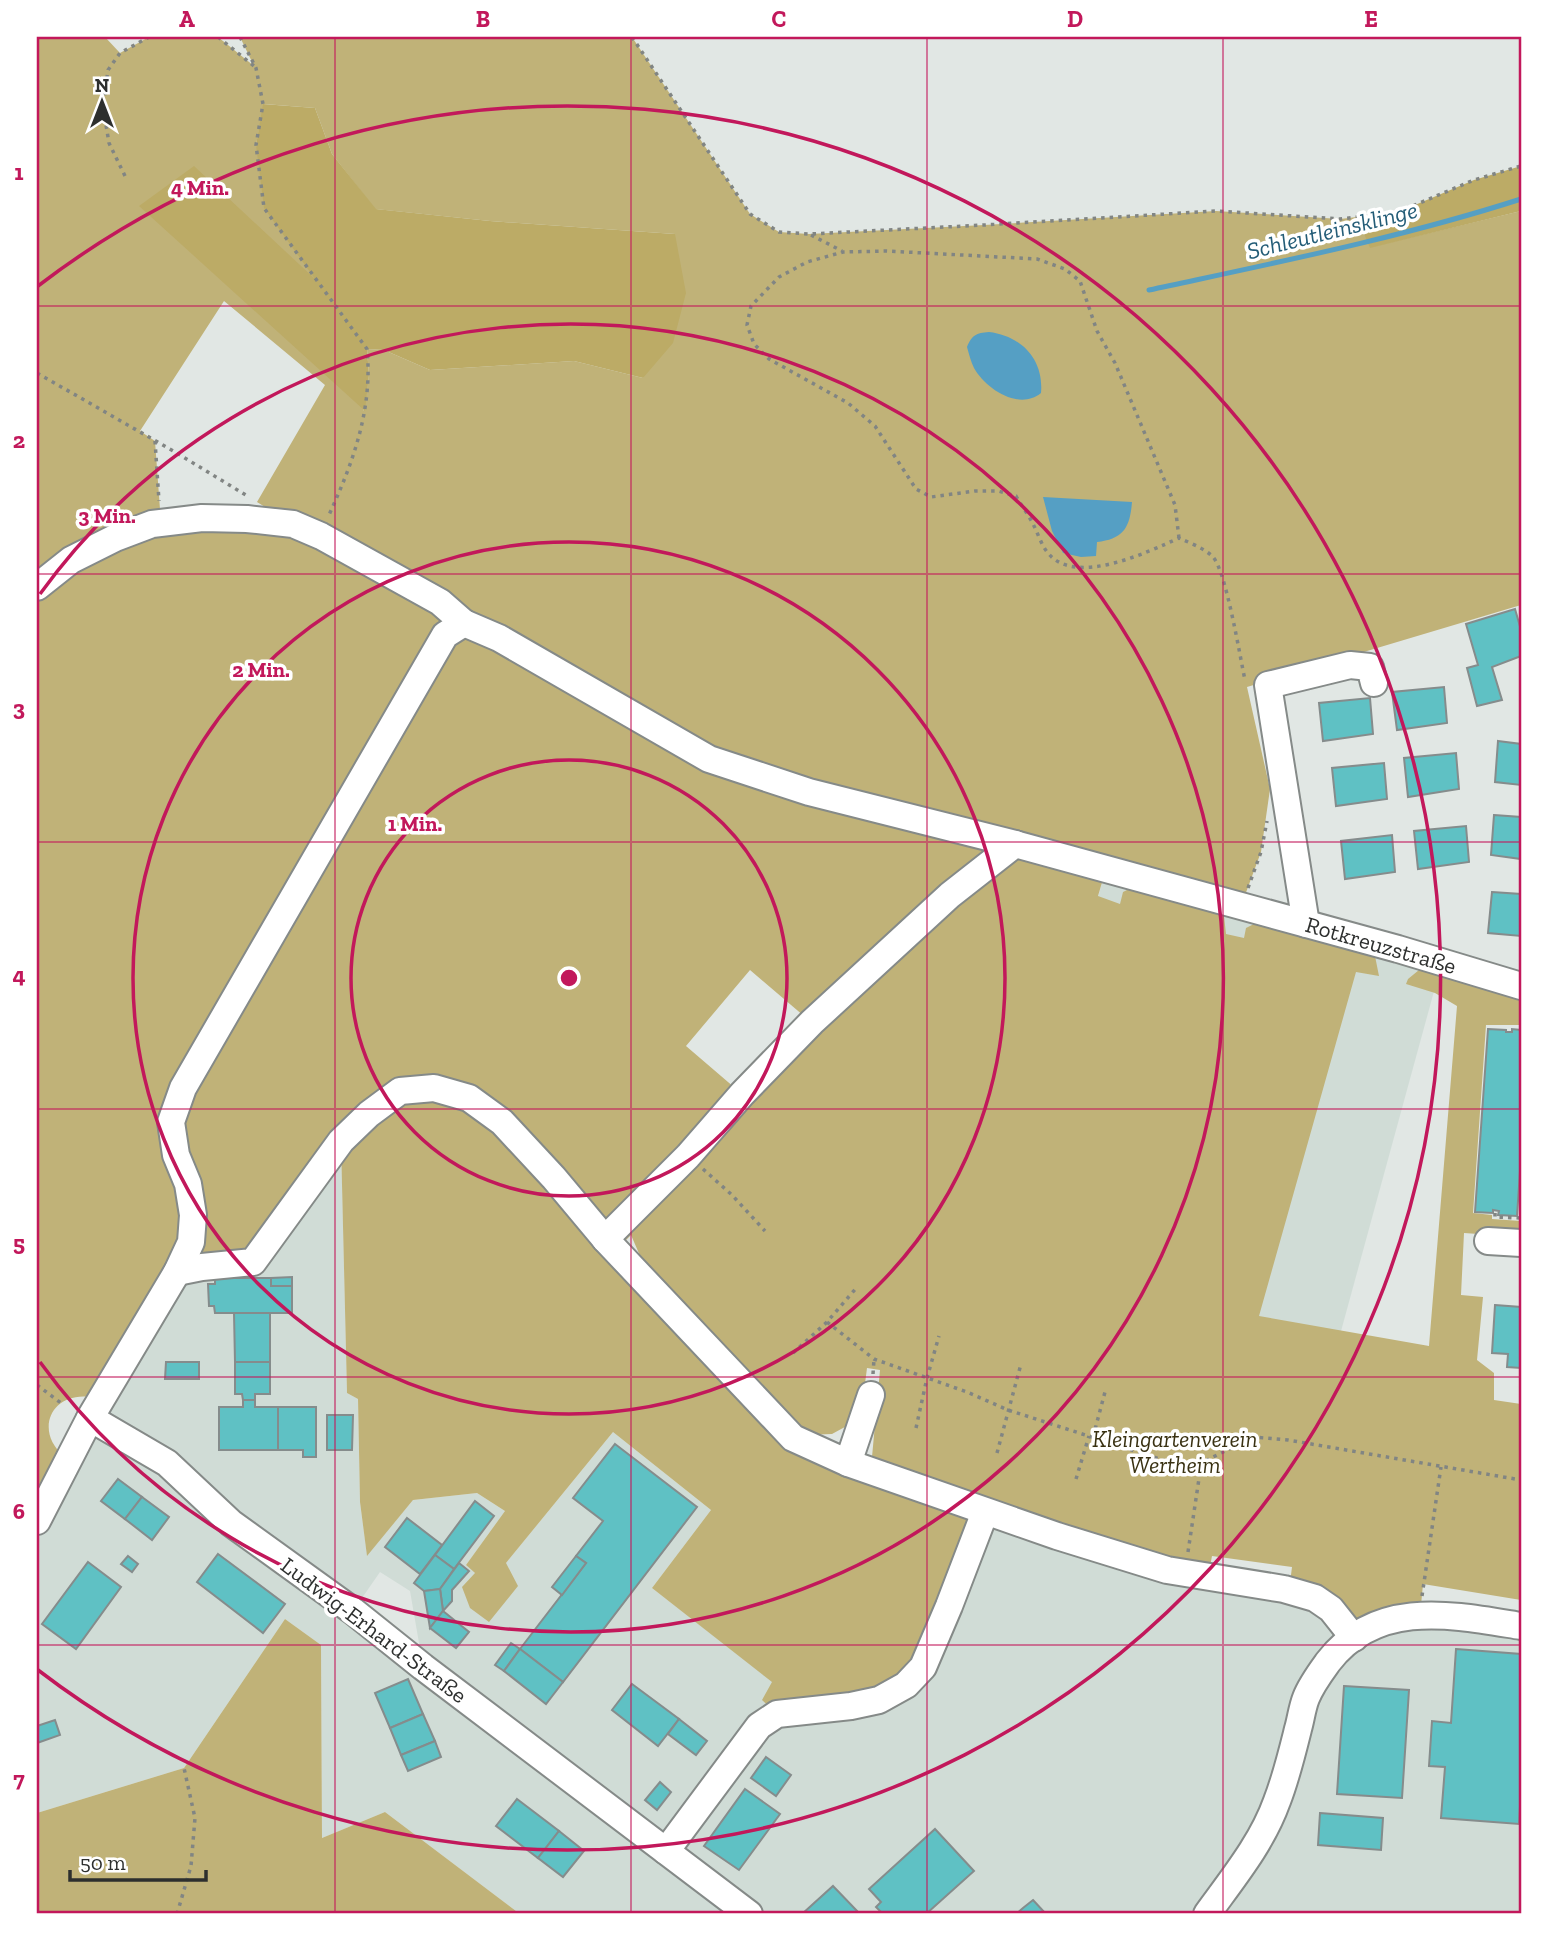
<svg xmlns="http://www.w3.org/2000/svg" width="1558" height="1951" font-family="'Zilla Slab',serif">
<rect width="100%" height="100%" fill="#e1e7e4"/>
<g fill="#d0dcd6" fill-rule="evenodd">
<polygon points="1106,869 1442,962 1329,1375 1042,1312 1098,897"/>
<path d="M341,1141l6,252 11,6 2,103 7,53 46,-55 64,-7 28,18 -39,54 9,8 31,-10 107,-131 98,78 -59,78 121,94 212,-170 299,77 81,40 156,-3v288h-1001l-135,-102 -63,26 -1,-193 -36,-26 -101,149 -147,45v-292l140,-249zM380,1572l30,19 13,75 -70,-55z"/>
</g>
<g fill="#c0b278" fill-rule="evenodd">
<path d="M37,37h68l15,16 29,-16h69l36,29 -14,-29h392l118,177 29,18 30,2 175,-9 232,-14 124,8 17,-2 14,30 150,-36v394l-274,82 23,102 -9,63 -20,54 -135,-37 -8,27 22,8 3,-12 6,-3 95,27 2,18 18,4 2,-10 8,-4 121,32 4,20 -23,-4 -97,344 170,30 28,-340 -22,-13 -29,-9 2,-5 11,-9c33,2 71,18 102,30v25h-35l-13,188 19,2v4l29,2v16l-57,-4 -3,62 22,2 -6,63 17,13v27l27,4v196l-98,-16 -3,32 -55,13 -76,-38 3,-24 -80,-11 -3,16 -331,-106 -6,-9 8,-87 -13,-2 -5,39 -8,15 -22,12 -26,1 -162,-170 -13,-30 -15,15 177,188 186,72 -73,175 -129,29 -15,-14 10,-18 -120,-94 59,-78 -98,-78 -107,131 12,23 -29,36 -19,-14 -8,-21 13,-14 -9,-8 39,-54 -28,-18 -64,7 -46,56 -7,-54 -2,-103 -11,-6 -6,-250 -88,119 -76,10 -87,125c-39,-5 -56,34 -26,59l-27,65zM264,104l51,4 17,46 43,55 115,12 185,13 -32,144 -69,-17 -144,9 -46,-20 -17,-1 2,26 -5,36 -45,-128 -63,-138zM224,301l101,84 -68,117 34,21h-130l-6,-82 -15,-10zM750,970l61,52 -69,72 -56,-48z"/>
<polygon points="285,1619 321,1645 322,1838 385,1812 520,1914 37,1914 37,1813 184,1768"/>
</g>
<g fill="#bcab66">
<polygon points="263,104 315,108 332,154 376,209 490,221 675,234 686,293 673,343 643,378 574,361 430,370 384,350 367,349 369,375 365,411 139,206 194,166 315,279 264,208 256,145"/>
<polygon points="1521,166 1521,211 1370,248 1357,217 1396,213 1474,180"/>
</g>
<g fill="#559fc4">
<path d="M989,332c33,4 55,28 52,61 -22,18 -55,-4 -67,-25 -3,-6 -5,-14 -7,-21 5,-12 9,-14 22,-15z"/>
<path d="M1043,497l89,5c-2,25 -8,37 -35,40l-1,14 -15,1 -18,-4 -11,-22z"/>
</g>
<g fill="none" stroke-linecap="round" stroke-linejoin="round">
<path stroke="#559fc4" stroke-width="5" d="M1149,290c125,-27 251,-52 372,-91"/>
</g>
<g fill="#5fc1c4" stroke="#858c8c" stroke-width="2">
<polygon points="1515,609 1521,630 1521,656 1492,667 1502,700 1477,706 1467,668 1478,665 1466,624"/>
<polygon points="1444,687 1447,723 1397,730 1392,692"/>
<polygon points="1370,698 1373,734 1323,741 1319,703"/>
<polygon points="1498,741 1521,744 1521,785 1495,782"/>
<polygon points="1456,753 1459,789 1408,797 1404,758"/>
<polygon points="1384,763 1387,799 1336,806 1332,768"/>
<polygon points="1494,815 1521,817 1521,859 1491,855"/>
<polygon points="1466,826 1469,862 1418,869 1414,831"/>
<polygon points="1392,835 1395,872 1345,879 1341,841"/>
<polygon points="1492,892 1521,894 1521,936 1488,933"/>
<polygon points="1488,1029 1506,1030 1506,1032 1512,1032 1512,1029 1521,1030 1521,1156 1517,1216 1498,1215 1499,1211 1493,1210 1493,1213 1475,1212"/>
<polygon points="292,1277 292,1286 271,1286 271,1278"/>
<polygon points="215,1278 271,1278 271,1286 292,1286 292,1313 215,1313 214,1306 209,1306 208,1284 215,1284"/>
<polygon points="1495,1305 1521,1307 1521,1368 1507,1367 1508,1354 1492,1353"/>
<polygon points="234,1313 270,1313 270,1362 235,1362"/>
<polygon points="166,1362 199,1362 199,1379 165,1379"/>
<polygon points="235,1362 270,1362 270,1394 255,1394 255,1400 243,1400 242,1394 235,1394"/>
<polygon points="243,1400 255,1400 255,1407 278,1407 278,1450 219,1450 219,1407 243,1407"/>
<polygon points="278,1407 316,1407 316,1457 303,1457 303,1450 278,1450"/>
<polygon points="327,1415 353,1415 352,1450 327,1450"/>
<polygon points="615,1444 697,1507 563,1682 520,1649 586,1563 576,1556 603,1521 573,1498"/>
<polygon points="118,1479 142,1497 125,1519 101,1501"/>
<polygon points="142,1497 169,1517 152,1540 125,1519"/>
<polygon points="475,1501 494,1516 454,1569 435,1555"/>
<polygon points="407,1518 442,1545 420,1574 385,1547"/>
<polygon points="218,1554 285,1604 263,1633 197,1582"/>
<polygon points="435,1555 454,1569 440,1589 424,1591 414,1583"/>
<polygon points="128,1556 138,1564 132,1572 121,1564"/>
<polygon points="576,1556 586,1563 562,1595 552,1587"/>
<polygon points="88,1562 121,1587 76,1649 42,1624"/>
<polygon points="459,1563 469,1571 452,1590 452,1601 443,1611 440,1589"/>
<polygon points="440,1589 443,1611 430,1628 424,1591"/>
<polygon points="443,1611 469,1632 456,1648 430,1628"/>
<polygon points="511,1643 520,1649 504,1671 495,1665"/>
<polygon points="520,1649 563,1682 546,1704 504,1671"/>
<polygon points="1456,1649 1521,1654 1521,1788 1519,1824 1441,1818 1445,1767 1429,1766 1432,1721 1451,1723"/>
<polygon points="408,1679 423,1714 390,1728 375,1693"/>
<polygon points="632,1684 679,1719 658,1746 612,1710"/>
<polygon points="1344,1686 1409,1690 1402,1798 1337,1794"/>
<polygon points="423,1714 435,1741 401,1755 390,1728"/>
<polygon points="679,1719 707,1741 696,1755 668,1734"/>
<polygon points="55,1720 60,1735 37,1743 37,1726"/>
<polygon points="435,1741 441,1757 408,1771 401,1755"/>
<polygon points="766,1757 791,1775 776,1796 751,1778"/>
<polygon points="660,1782 671,1792 657,1810 645,1800"/>
<polygon points="745,1789 780,1814 739,1870 704,1846"/>
<polygon points="517,1799 559,1831 538,1858 496,1826"/>
<polygon points="1320,1813 1383,1818 1381,1850 1318,1845"/>
<polygon points="935,1829 974,1871 926,1914 883,1914 876,1907 881,1902 869,1889"/>
<polygon points="559,1831 584,1851 563,1877 538,1858"/>
<polygon points="833,1886 860,1914 802,1914"/>
<polygon points="1033,1900 1046,1914 1016,1914 1023,1908"/>
</g>
<g fill="none" stroke-linecap="round" stroke-linejoin="round">
<defs>
<g id="minor">
<polyline points="37,587 71,560 115,538 152,524 202,518 247,519 293,524 321,536 440,602 464,623 499,638 709,759 809,792 1015,844 1398,949 1521,986"/>
<polyline points="1306,924 1268,685 1350,665 1370,667 1374,683"/>
<polyline points="605,1239 688,1156 742,1094 812,1022 950,895 1015,844"/>
<polyline points="1488,1241 1521,1243"/>
<polyline points="177,1272 202,1267 253,1262 341,1141 369,1114 400,1091 434,1088 469,1098 502,1122 554,1178 605,1239 793,1438 848,1463 1057,1536 1167,1570 1284,1589 1315,1598 1331,1609 1354,1638"/>
<polyline points="90,1418 177,1272 191,1242 193,1215 188,1184 176,1155 171,1122 183,1088 445,635 464,623"/>
<polyline points="848,1463 871,1395"/>
<polyline points="37,1521 90,1418 167,1463 231,1523 353,1611 423,1667 749,1914"/>
<polyline points="666,1851 759,1726 777,1714 851,1706 879,1700 906,1685 923,1667 949,1606 985,1512"/>
<path d="M1207,1914c26,-36 55,-71 70,-113 9,-23 15,-48 21,-72 3,-10 4,-21 8,-31 5,-13 14,-25 22,-36 49,-64 125,-47 193,-36"/>
</g>
</defs>
<use href="#minor" stroke="#858a88" stroke-width="30"/>
<g stroke="#818583" stroke-width="3.5" stroke-dasharray="3.5 5" stroke-linecap="butt">
<polyline points="218,37 254,66"/>
<path d="M240,37l16,31 7,36 -7,41 8,63 103,141c6,60 -14,114 -39,168"/>
<polyline points="632,37 750,214 779,232 809,234 984,225 1216,211 1340,219 1396,213 1474,180 1521,166"/>
<polyline points="125,176 109,143 103,107 108,70 120,53 149,37"/>
<polyline points="811,235 842,251"/>
<polyline points="37,373 175,452 249,497"/>
<polyline points="155,441 159,501"/>
<path d="M1179,538l-4,-33 -60,-142 -18,-32 -17,-50 -15,-12 -28,-10 -150,-8 -44,1 -36,10 -28,15 -28,29 -4,19 7,19 15,15 79,44 27,23 41,63 15,8 44,-6h23l18,5c5,9 12,18 17,28 5,9 8,21 15,29 27,34 100,-1 131,-15 11,5 25,10 34,19 13,14 27,100 32,123"/>
<polyline points="1248,888 1261,852 1267,821"/>
<polyline points="703,1169 732,1195 765,1231"/>
<polyline points="1495,1213 1495,1217 1521,1218"/>
<polyline points="827,1322 874,1359 967,1392 1008,1410 1200,1472"/>
<polyline points="793,1353 827,1322 858,1286"/>
<polyline points="873,1374 874,1359"/>
<polyline points="37,1385 61,1403"/>
<polyline points="916,1428 927,1378 939,1336"/>
<polyline points="1093,1437 1105,1392"/>
<polyline points="997,1453 1021,1364"/>
<polyline points="1076,1479 1089,1436"/>
<polyline points="1188,1552 1200,1472 1207,1460 1253,1437 1288,1440 1521,1480"/>
<polyline points="1422,1596 1441,1467"/>
<polyline points="177,1914 191,1866 195,1818 184,1768"/>
</g>
<use href="#minor" stroke="#fff" stroke-width="26"/>
</g>
<path fill="none" stroke="#c2185b" stroke-width="2" stroke-opacity="0.55" d="M335,37v1877M631,37v1877M927,37v1877M1223,37v1877M37,306h1484M37,574h1484M37,842h1484M37,1109h1484M37,1377h1484M37,1645h1484"/>
<g fill="none" stroke="#c2185b" stroke-width="3.5">
<circle cx="569" cy="978" r="218"/>
<circle cx="569" cy="978" r="436"/>
<path d="M40 594A654 654 0 1 1 40 1362"/>
<path d="M38 286A872 872 0 1 1 38 1670"/>
</g>
<g text-anchor="middle" dominant-baseline="central" stroke-width="7" stroke-linejoin="round" paint-order="stroke">
<g font-size="23" fill="#2d2f2e" stroke="#fff">
<text transform="translate(1381 945) rotate(16)">Rotkreuzstraße</text>
<text transform="translate(374 1630) rotate(37)">Ludwig-Erhard-Straße</text>
</g>
<g font-size="23" font-style="italic" fill="#393112" stroke="#fff">
<text x="1175" y="1439">Kleingartenverein<tspan x="1175" dy="26">Wertheim</tspan></text>
</g>
<g font-size="24" font-style="italic" fill="#235c77" stroke="#fff">
<text transform="translate(1332 230) rotate(-14)">Schleutleinsklinge</text>
</g>
</g>
<circle cx="569" cy="978" r="10" fill="#c2185b" stroke="#fff" stroke-width="3.5"/>
<g font-size="21" text-anchor="middle" font-weight="bold" fill="#c2185b" stroke="#fff" stroke-width="7" stroke-linejoin="round" paint-order="stroke">
<text x="200" y="195">4 Min.</text>
<text x="107" y="523">3 Min.</text>
<text x="261" y="677">2 Min.</text>
<text x="415" y="831">1 Min.</text>
</g>
<rect width="1558" height="1951" fill="none" stroke="#ffffff" stroke-width="77"/>
<g transform="translate(102 102)" stroke="#ffffff" stroke-width="5" paint-order="stroke">
<path d="M0-5L12 26L0 18L-12 26Z" fill="#2d2f2e"/>
<text y="-10" font-size="19" font-weight="bold" text-anchor="middle" fill="#2d2f2e">N</text>
</g>
<path d="M70 1870v10h136v-10" fill="none" stroke="#2d2f2e" stroke-width="3.5"/>
<text x="80" y="1870" font-size="21" fill="#2d2f2e" stroke="#ffffff" stroke-width="5" paint-order="stroke">50 m</text>
<rect x="38" y="38" width="1482" height="1874" fill="none" stroke="#c2185b" stroke-width="2.5"/>
<g font-size="23" text-anchor="middle" font-weight="bold" fill="#c2185b">
<text x="187" y="27">A</text>
<text x="483" y="27">B</text>
<text x="779" y="27">C</text>
<text x="1075" y="27">D</text>
<text x="1371" y="27">E</text>
<text x="19" y="180">1</text>
<text x="19" y="448">2</text>
<text x="19" y="716">3</text>
<text x="19" y="983">4</text>
<text x="19" y="1251">5</text>
<text x="19" y="1519">6</text>
<text x="19" y="1787">7</text>
</g>
</svg>
